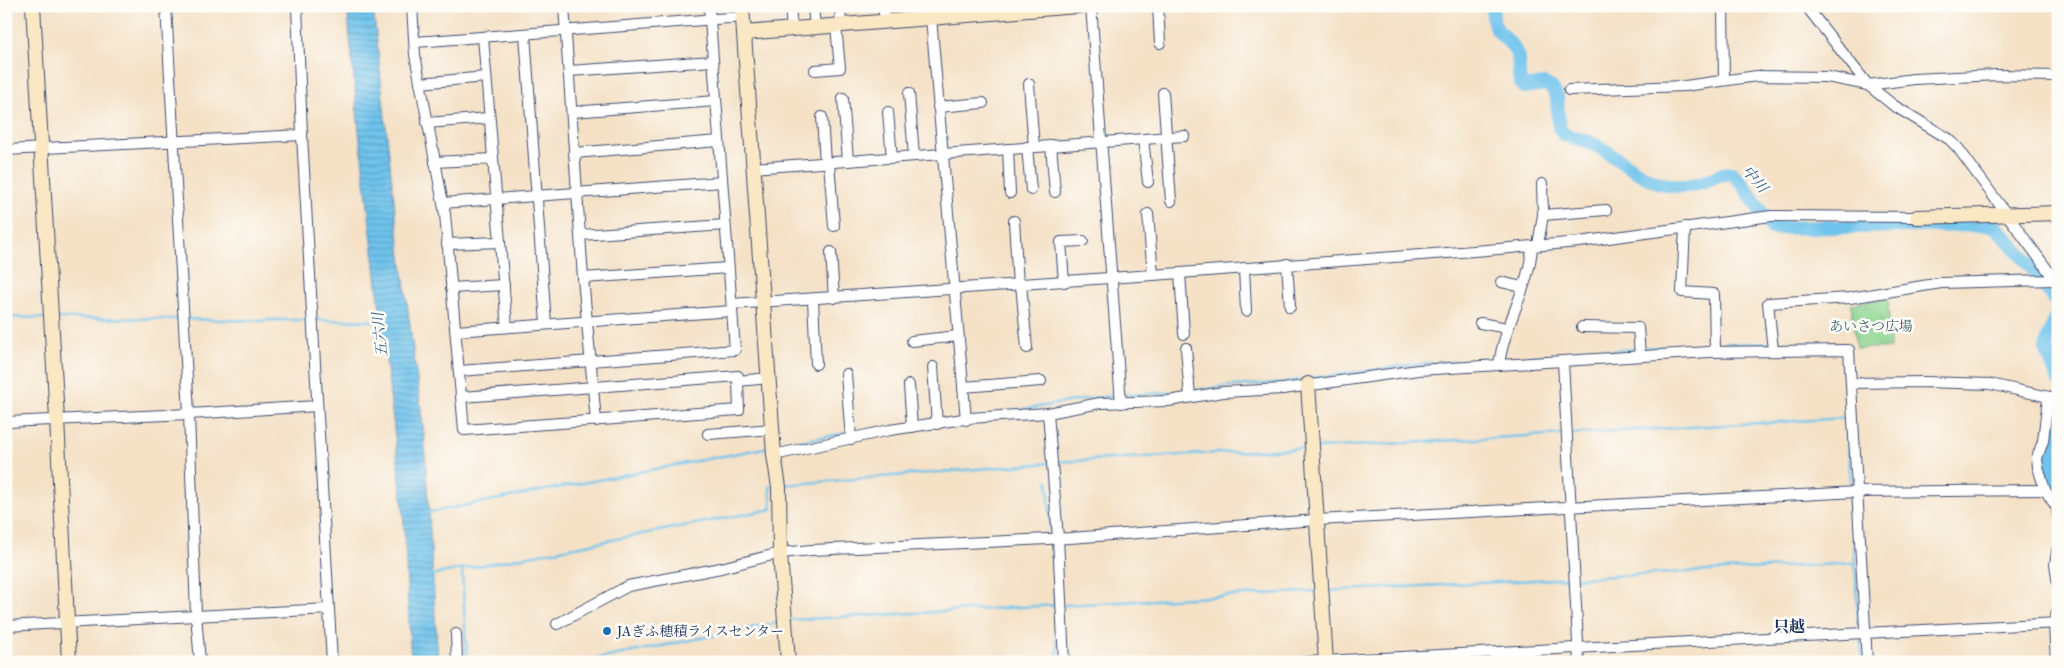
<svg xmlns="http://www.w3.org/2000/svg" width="2064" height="668" font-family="'IM FELL French Canon','Noto Serif JP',serif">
<defs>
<pattern id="park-tufts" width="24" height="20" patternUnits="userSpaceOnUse" patternTransform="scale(1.25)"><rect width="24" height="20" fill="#8ed691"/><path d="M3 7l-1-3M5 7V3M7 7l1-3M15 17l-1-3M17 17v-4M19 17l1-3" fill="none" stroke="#7ab87f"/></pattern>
<pattern id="water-rules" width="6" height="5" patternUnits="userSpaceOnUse" patternTransform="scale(1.25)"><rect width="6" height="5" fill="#6fc3ec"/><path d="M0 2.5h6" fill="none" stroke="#5a9fc2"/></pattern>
</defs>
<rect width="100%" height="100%" fill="#fdfcf7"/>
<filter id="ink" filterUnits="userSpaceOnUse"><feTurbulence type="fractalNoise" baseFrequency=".02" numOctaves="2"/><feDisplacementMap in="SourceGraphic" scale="10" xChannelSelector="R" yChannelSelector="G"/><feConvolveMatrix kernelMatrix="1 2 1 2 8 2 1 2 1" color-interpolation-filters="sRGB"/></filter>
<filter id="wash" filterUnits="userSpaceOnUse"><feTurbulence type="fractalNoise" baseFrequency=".0096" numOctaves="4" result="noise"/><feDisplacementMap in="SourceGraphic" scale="20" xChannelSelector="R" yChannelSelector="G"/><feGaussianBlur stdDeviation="1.12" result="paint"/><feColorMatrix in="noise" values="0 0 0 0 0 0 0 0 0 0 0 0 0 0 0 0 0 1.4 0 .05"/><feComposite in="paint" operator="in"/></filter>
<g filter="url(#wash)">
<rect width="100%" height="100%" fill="#f4e1c6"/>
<polygon fill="url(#park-tufts)" stroke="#548278" points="1888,298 1890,348 1856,348 1851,304"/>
<polygon fill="url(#water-rules)" stroke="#4579a5" points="347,6 373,6 395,210 424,434 438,662 411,662 403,505 358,122"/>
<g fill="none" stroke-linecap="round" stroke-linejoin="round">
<g stroke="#6fc3ec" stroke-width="2.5">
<polyline points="6,317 47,318"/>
<polyline points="55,318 180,319"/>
<polyline points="185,319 264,321 267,320 309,320"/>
<polyline points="314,320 384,321"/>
<polyline points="1776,343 1843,344 1843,347"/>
<polyline points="1719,344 1771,343"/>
<polyline points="1641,348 1713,345"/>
<polyline points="1843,352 1851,489"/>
<polyline points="1504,359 1636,349"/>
<polyline points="1191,391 1232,386 1279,383 1409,365 1496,359"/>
<polyline points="1124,395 1186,392"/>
<path d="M1018,410c33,-4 66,-13 100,-14"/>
<polyline points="854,432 873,429"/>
<polyline points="1569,434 1847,418"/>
<polyline points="777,445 848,433"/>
<polyline points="1317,448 1563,434"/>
<polyline points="1055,462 1309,448"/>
<polyline points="1048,481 1051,535"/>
<polyline points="783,485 1049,463"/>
<polyline points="1851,494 1859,631"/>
<polyline points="426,513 770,447"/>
<polyline points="1052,541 1058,662"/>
<polyline points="462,568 467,662"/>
<polyline points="431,575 772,509 770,486 775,486"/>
<polyline points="1578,578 1856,563"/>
<polyline points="1326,591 1572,578"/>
<polyline points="1064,605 1318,591"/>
<polyline points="789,620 1058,605"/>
<polyline points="1860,637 1862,656"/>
<polyline points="582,662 781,622"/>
</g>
<g stroke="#6fc3ec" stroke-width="14">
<path d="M1493,6c-3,32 17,28 24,49 4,10 -1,23 6,32l22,-3 7,4 5,9 2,30 5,8c11,3 23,5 33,11 25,13 50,39 79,40 11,1 25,-2 35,-7 8,-3 12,-7 21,-6l9,9 31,46 222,-3 35,39 29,41"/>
<polyline points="2058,311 2049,335 2046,348 2058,380"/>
<path d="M2058,406c-4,29 -14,58 0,85"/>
</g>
</g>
</g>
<g filter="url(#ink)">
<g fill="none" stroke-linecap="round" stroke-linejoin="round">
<defs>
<g id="street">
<polyline points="166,6 189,414 196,615 200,662"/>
<polyline points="297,6 302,135 332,662"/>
<polyline points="412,6 415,55 445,214 464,430 739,410 738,381"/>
<polyline points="564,6 583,278 596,421"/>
<polyline points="790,6 792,29"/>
<polyline points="813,6 815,27"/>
<polyline points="840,6 841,25"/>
<polyline points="883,6 885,22"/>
<polyline points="930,6 966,420"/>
<polyline points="1091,6 1121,403"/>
<polyline points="1158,6 1160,43"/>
<polyline points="1723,6 1724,80"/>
<polyline points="1806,6 1868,85 1893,105 1949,139 1958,148 2058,284"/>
<polyline points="525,34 546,324"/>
<polyline points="483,37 507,327"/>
<polyline points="416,42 742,17"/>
<polyline points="815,70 840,68 836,26"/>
<polyline points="569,71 713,61"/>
<polyline points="420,83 486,77"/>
<polyline points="1029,84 1034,147"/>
<polyline points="1569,90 1685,86 1757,76 1827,77 1868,85 1914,79 1998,75 2058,76"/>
<polyline points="909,93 914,156"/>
<polyline points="1163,93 1171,201"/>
<polyline points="843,98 848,161"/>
<polyline points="938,107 983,103"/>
<polyline points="572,112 716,101"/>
<polyline points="888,112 892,158"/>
<polyline points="822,117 825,163"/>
<polyline points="427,123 489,118"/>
<polyline points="1143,139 1148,182"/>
<polyline points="1051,145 1055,192"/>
<polyline points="1027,147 1031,190"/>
<polyline points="1008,149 1010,193"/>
<polyline points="6,150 302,135"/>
<polyline points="574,153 719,141"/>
<polyline points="435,162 493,159"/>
<polyline points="829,163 834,226"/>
<polyline points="754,168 1184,136"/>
<polyline points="443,203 722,182"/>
<polyline points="1148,214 1153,275"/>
<polyline points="1543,215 1606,210"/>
<polyline points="1014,221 1018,285"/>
<polyline points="1685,227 1682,292 1714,294 1715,351"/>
<polyline points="580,235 725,225"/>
<polyline points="447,244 500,242"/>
<polyline points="1538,245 1543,215 1542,184"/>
<polyline points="831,252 834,298"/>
<polyline points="1287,264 1290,307"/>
<polyline points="1244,268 1246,311"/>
<polyline points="1180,273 1184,334"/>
<polyline points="583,278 728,268"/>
<polyline points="1064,282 1061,242 1083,241"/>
<polyline points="1501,282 1522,287"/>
<polyline points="1021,284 1027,348"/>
<polyline points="451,288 504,285"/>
<polyline points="813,299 816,364"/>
<polyline points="732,304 1153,275 1487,250 1579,242 1771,216 1917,217"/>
<polyline points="1480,323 1507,328"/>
<polyline points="1582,327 1638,328 1640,356"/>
<polyline points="456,331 732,311"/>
<polyline points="912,341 958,336"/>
<polyline points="1186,348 1190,397"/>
<polyline points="1773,350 1768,303 1850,298 1941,283 2054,280"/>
<polyline points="1563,362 1579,662"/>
<path d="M1499,365c5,-41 31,-78 33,-119"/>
<polyline points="933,367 937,424"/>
<polyline points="459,371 735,350 709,6"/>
<polyline points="846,374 851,439"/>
<polyline points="1851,383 1924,382 1990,384 2058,399"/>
<polyline points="909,385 912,427"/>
<polyline points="963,387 1041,381"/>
<polyline points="462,397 738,376 738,381 769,378"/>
<polyline points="2048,398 2043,441 2037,458 2038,467 2045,490 2057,508 2058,516"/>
<polyline points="1048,413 1058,538 1064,662"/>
<polyline points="6,422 189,414 317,406"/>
<polyline points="708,434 773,429"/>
<polyline points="774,455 890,430 970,418 1048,413 1100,403 1168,401 1223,392 1283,389 1418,370 1709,352 1849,350 1867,662"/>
<polyline points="2058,546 2055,564 2058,585"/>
<polyline points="557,624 628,586 721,568 780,553 812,550 1070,538 1317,520 1857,492 2045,490"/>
<polyline points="6,626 329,609"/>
<polyline points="456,634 457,662"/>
<polyline points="1305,662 2058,623"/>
<polyline points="2056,662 2054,623 2058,609"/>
</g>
<g id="secondary">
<polyline points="33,6 57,419 69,662"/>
<polyline points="742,6 774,455 779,487 780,553 788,662"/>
<polyline points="744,33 1078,6"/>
<polyline points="1917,217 2058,213"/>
<polyline points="1308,384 1326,662"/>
</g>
</defs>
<use href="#street" stroke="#3c4a6e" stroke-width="12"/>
<use href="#secondary" stroke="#3c4a6e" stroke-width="16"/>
<use href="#street" stroke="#fff" stroke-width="10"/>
<use href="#secondary" stroke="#fae7c3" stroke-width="14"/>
</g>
</g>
<circle fill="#1f6fb2" stroke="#fdfcf7" stroke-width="2" cx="607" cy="631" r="5"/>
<g text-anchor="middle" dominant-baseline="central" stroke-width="5" stroke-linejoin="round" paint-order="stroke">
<g font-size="14" fill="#3e616d" stroke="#fdfcf7">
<text x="1871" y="326">あいさつ広場</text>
</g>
<g font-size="14" fill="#1b2f5e" stroke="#fdfcf7" text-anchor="start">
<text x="617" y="631">JAぎふ穂積ライスセンター</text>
</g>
<g font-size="15" font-style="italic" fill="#345b89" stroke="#fdfcf7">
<text transform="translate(1755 179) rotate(50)">中川</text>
<text transform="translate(380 335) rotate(-96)">五六川</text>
</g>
<g font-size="16" font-weight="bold" fill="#1b2f5e" stroke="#fdfcf7">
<text x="1789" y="626">只越</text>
</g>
</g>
<rect width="2064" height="668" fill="none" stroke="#fdfcf7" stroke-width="25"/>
</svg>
